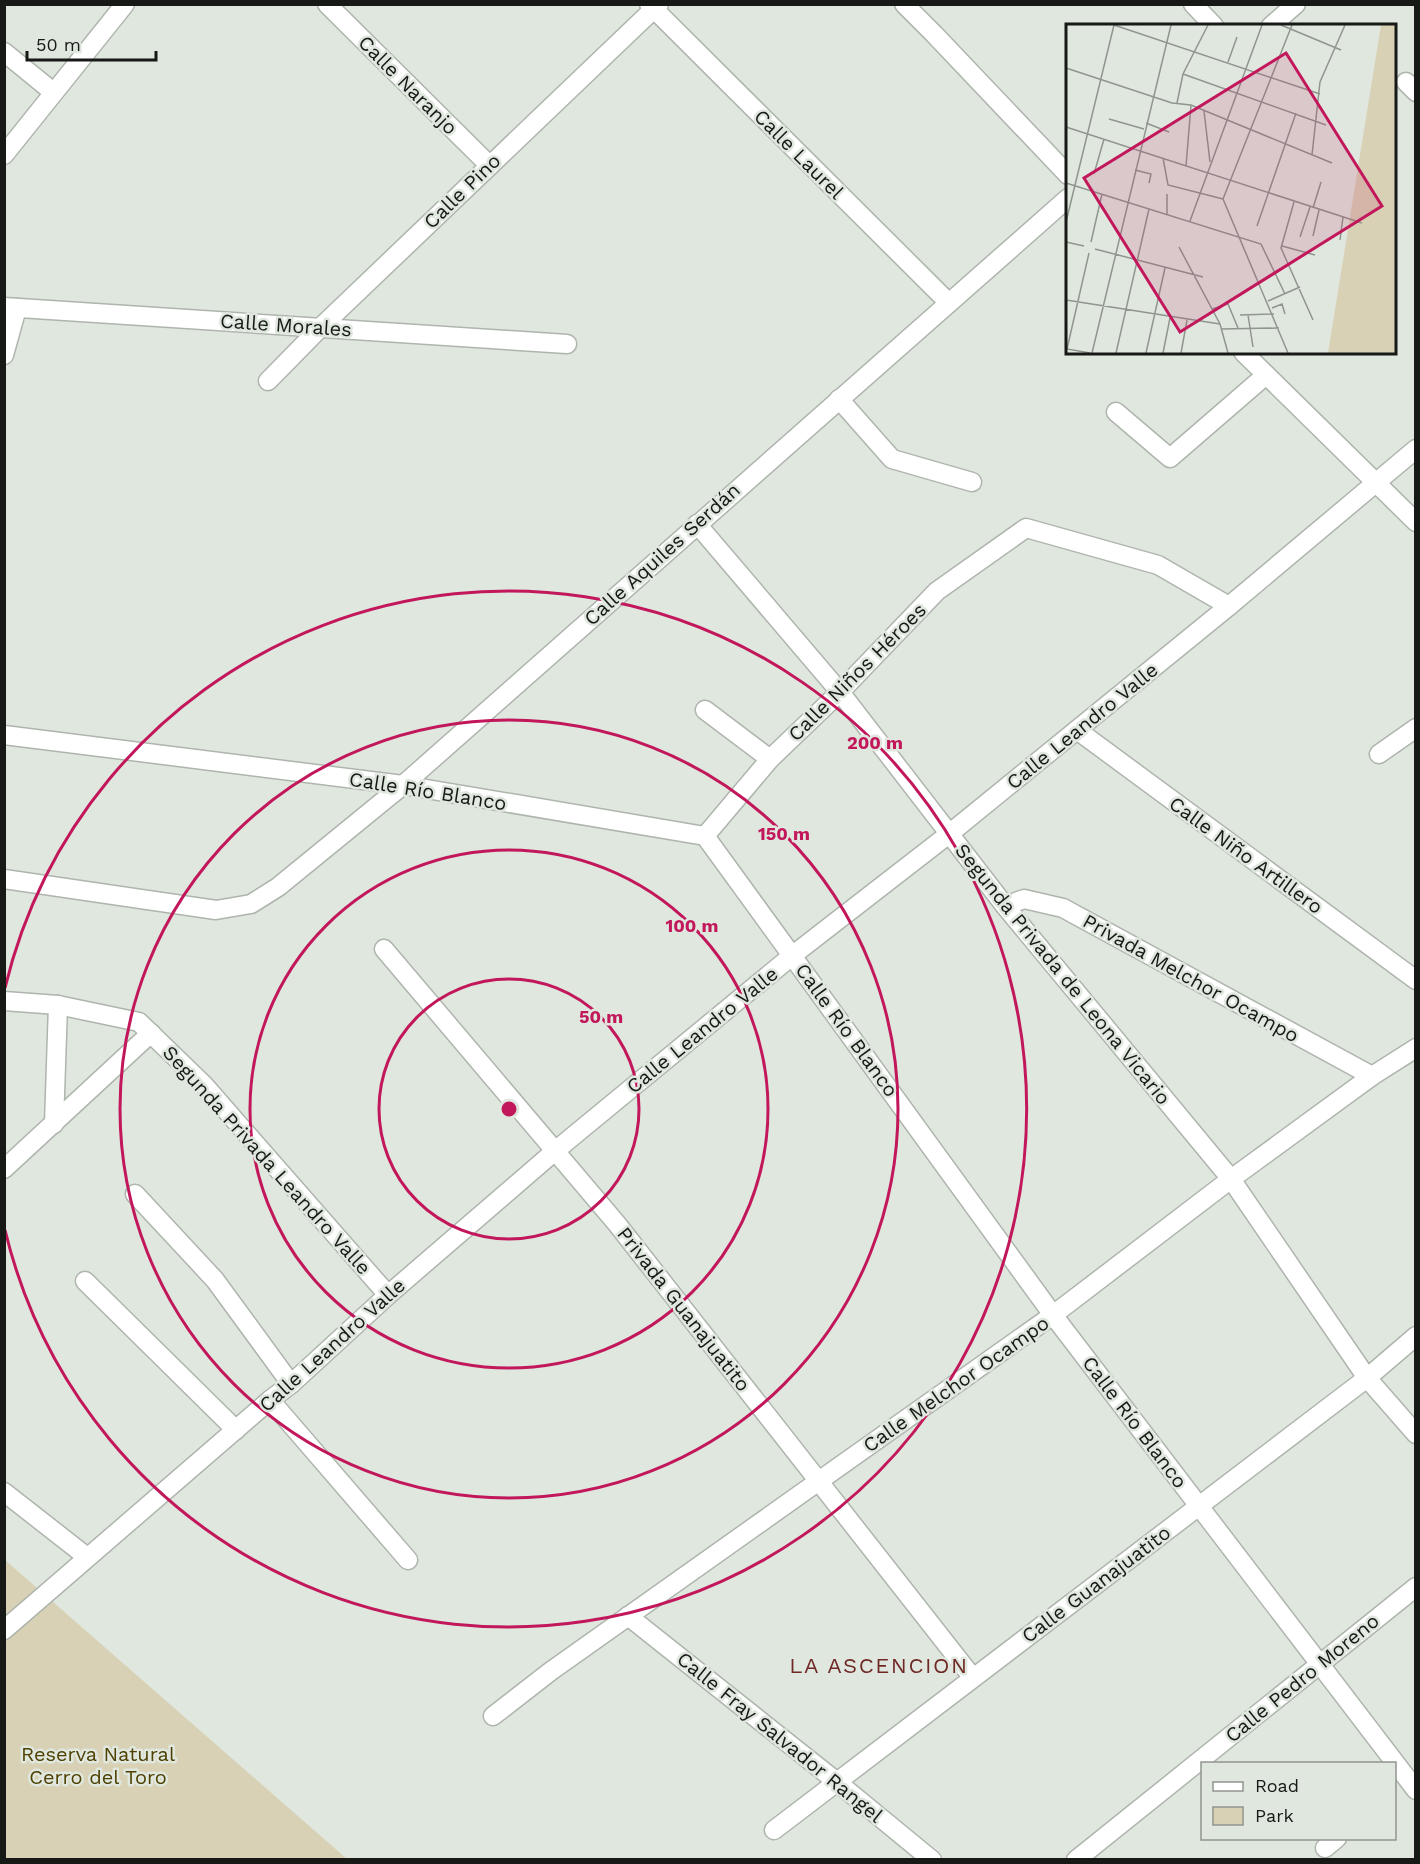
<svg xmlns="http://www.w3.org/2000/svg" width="1420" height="1864" font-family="'Work Sans',sans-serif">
<rect width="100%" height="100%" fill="#e0e7df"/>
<polygon fill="#d8d1b5" points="5,1560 347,1859 5,1859"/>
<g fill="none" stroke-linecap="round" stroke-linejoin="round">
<defs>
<g id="minor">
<polyline points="327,4 489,165"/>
<polyline points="649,4 949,303"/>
<polyline points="904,4 934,34 1068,175"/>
<polyline points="1193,4 1214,26"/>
<polyline points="1271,26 1296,4"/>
<polyline points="4,52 53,92"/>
<polyline points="1406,82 1416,92"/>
<polyline points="4,155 125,4"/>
<polyline points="4,307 567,344"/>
<polyline points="1243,352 1416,522"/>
<polyline points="4,355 17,308"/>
<polyline points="268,381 322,326 659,4"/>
<polyline points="839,399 892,459 972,482"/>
<polyline points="1116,412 1170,458 1266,375"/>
<polyline points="697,524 840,692 1005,906 1231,1179 1367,1378 1416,1434"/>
<polyline points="705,710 770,759"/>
<polyline points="1077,730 1416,980"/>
<polyline points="4,735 403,785 705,836 1053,1315 1416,1790"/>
<polyline points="1379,754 1416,728"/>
<polyline points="705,836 770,759 840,692 937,591 1026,528 1158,565 1229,606"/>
<polyline points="4,879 216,910 251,904 278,887 403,785 1068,198"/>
<polyline points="1005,906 1024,899 1063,908 1372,1076"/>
<polyline points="384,949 617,1224 973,1678"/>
<polyline points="4,1001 58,1005 139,1022 204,1085 388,1295"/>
<polyline points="54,1124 58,1005"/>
<polyline points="4,1169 151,1033"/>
<polyline points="135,1194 215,1280 291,1384"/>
<polyline points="85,1281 236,1430"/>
<polyline points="270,1400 408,1560"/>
<polyline points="4,1492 87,1557"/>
<polyline points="628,1616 837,1782 932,1860"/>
<polyline points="4,1630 270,1400 291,1384 388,1295 555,1151 793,955 949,834 1229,606 1416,449"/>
<polyline points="493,1716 551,1671 1053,1315 1231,1179 1372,1076 1416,1048"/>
<polyline points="774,1830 1367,1378 1416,1336"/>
<polyline points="1325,1848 1337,1838"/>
<polyline points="1076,1860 1416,1587"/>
</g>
</defs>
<use href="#minor" stroke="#aeb5ad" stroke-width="21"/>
<use href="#minor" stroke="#fff" stroke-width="18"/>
</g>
<g fill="none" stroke="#c2185b" stroke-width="3">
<circle cx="509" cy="1109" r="130"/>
<circle cx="509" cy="1109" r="259"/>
<circle cx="509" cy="1109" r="389"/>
<path d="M5 988A518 518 0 1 1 5 1230"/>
</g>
<g text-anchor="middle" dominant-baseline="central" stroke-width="5" stroke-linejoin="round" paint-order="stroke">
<g font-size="20" fill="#171917" stroke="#e0e7df">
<text transform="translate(408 85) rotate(45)">Calle Naranjo</text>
<text transform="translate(799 154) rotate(45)">Calle Laurel</text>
<text transform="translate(462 191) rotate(-44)">Calle Pino</text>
<text transform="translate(286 325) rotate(4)">Calle Morales</text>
<text transform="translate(662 554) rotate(-42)">Calle Aquiles Serdán</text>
<text transform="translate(857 672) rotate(-45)">Calle Niños Héroes</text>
<text transform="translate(1082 726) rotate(-39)">Calle Leandro Valle</text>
<text transform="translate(428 791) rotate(9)">Calle Río Blanco</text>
<text transform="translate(1246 855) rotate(36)">Calle Niño Artillero</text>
<text transform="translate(1063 974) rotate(51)">Segunda Privada de Leona Vicario</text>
<text transform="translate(1191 978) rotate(29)">Privada Melchor Ocampo</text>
<text transform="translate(702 1030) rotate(-39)">Calle Leandro Valle</text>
<text transform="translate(847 1030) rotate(54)">Calle Río Blanco</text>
<text transform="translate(267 1160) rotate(48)">Segunda Privada Leandro Valle</text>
<text transform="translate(684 1309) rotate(52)">Privada Guanajuatito</text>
<text transform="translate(332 1345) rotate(-42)">Calle Leandro Valle</text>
<text transform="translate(956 1384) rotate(-35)">Calle Melchor Ocampo</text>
<text transform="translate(1135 1422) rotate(53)">Calle Río Blanco</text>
<text transform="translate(1096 1584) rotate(-37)">Calle Guanajuatito</text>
<text transform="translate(1302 1678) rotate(-39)">Calle Pedro Moreno</text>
<text transform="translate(780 1737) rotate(39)">Calle Fray Salvador Rangel</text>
</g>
<g font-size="20" fill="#4e4000" stroke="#e0e7df">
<text x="98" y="1754">Reserva Natural<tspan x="98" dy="23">Cerro del Toro</tspan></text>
</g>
<g font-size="22" letter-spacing="1.5" fill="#6f2a26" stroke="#e0e7df">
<text x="879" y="1665">LA ASCENCION</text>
</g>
</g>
<g transform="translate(1066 24)">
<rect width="330" height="330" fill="#e0e7df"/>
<path d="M315,1h15v328h-68z" fill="#d8d1b5"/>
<path fill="none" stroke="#90958f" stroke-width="1.5" d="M215,1l60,25M162,38l9,-25M0,44l106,35 19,2 141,58M117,50l143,51M111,79l6,-29 25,-49M138,87l6,51M43,95l35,10M80,99l23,9M0,103l296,96M246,131l8,-73 25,-57M97,134l5,27 55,14M120,142l5,-61M69,146l16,4 -2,9M28,150l10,-35M0,159l195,61 24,50M228,178l-13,46 32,72M247,184l8,-26M101,190v-20M124,197l72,-196M0,198l48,-197 206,69M191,202l39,-113M247,212l6,-26M234,213l10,-30M274,216l3,-23M0,218l18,4M25,218l11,-48M216,222l33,9M113,223l41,77 8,29M29,225l108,28M23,229l-22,96 23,4M0,276l154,24M202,277l32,-14M206,284l10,-4 3,10M146,285l16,-5 10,24M174,291l34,-1M182,291l5,32M155,305l58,-1M26,329l79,-328M50,329l33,-144M80,329l19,-85M97,329l7,-35M115,329l6,-33M222,329l-65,-154 69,-174"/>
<path fill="#c2185b" fill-opacity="0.15" stroke="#c2185b" stroke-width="3" d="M220,29l96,153 -202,126 -96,-154z"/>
<rect width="330" height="330" fill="none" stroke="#171917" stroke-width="3"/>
</g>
<circle cx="509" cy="1109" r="9" fill="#c2185b" stroke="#e0e7df" stroke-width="3"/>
<g font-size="18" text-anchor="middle" font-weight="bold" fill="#c2185b" stroke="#e0e7df" stroke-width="5" stroke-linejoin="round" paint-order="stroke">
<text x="875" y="749">200 m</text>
<text x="784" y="840">150 m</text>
<text x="692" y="932">100 m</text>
<text x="601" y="1023">50 m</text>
</g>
<rect width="1420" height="1864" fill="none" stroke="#171917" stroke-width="12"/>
<rect x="1201" y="1762" width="195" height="78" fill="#e0e7df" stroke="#90958f" stroke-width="1.5"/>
<rect x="1213" y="1782" width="30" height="9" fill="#ffffff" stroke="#90958f" stroke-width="1.5"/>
<text x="1255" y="1792" font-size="18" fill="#171917">Road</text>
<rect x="1213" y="1807" width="30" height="18" fill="#d8d1b5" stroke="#90958f" stroke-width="1.5"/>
<text x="1255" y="1822" font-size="18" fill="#171917">Park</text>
<path d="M27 51v9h129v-9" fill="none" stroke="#171917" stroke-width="3"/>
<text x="36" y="51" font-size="18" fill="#171917" stroke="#e0e7df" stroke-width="4.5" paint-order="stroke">50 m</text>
</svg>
